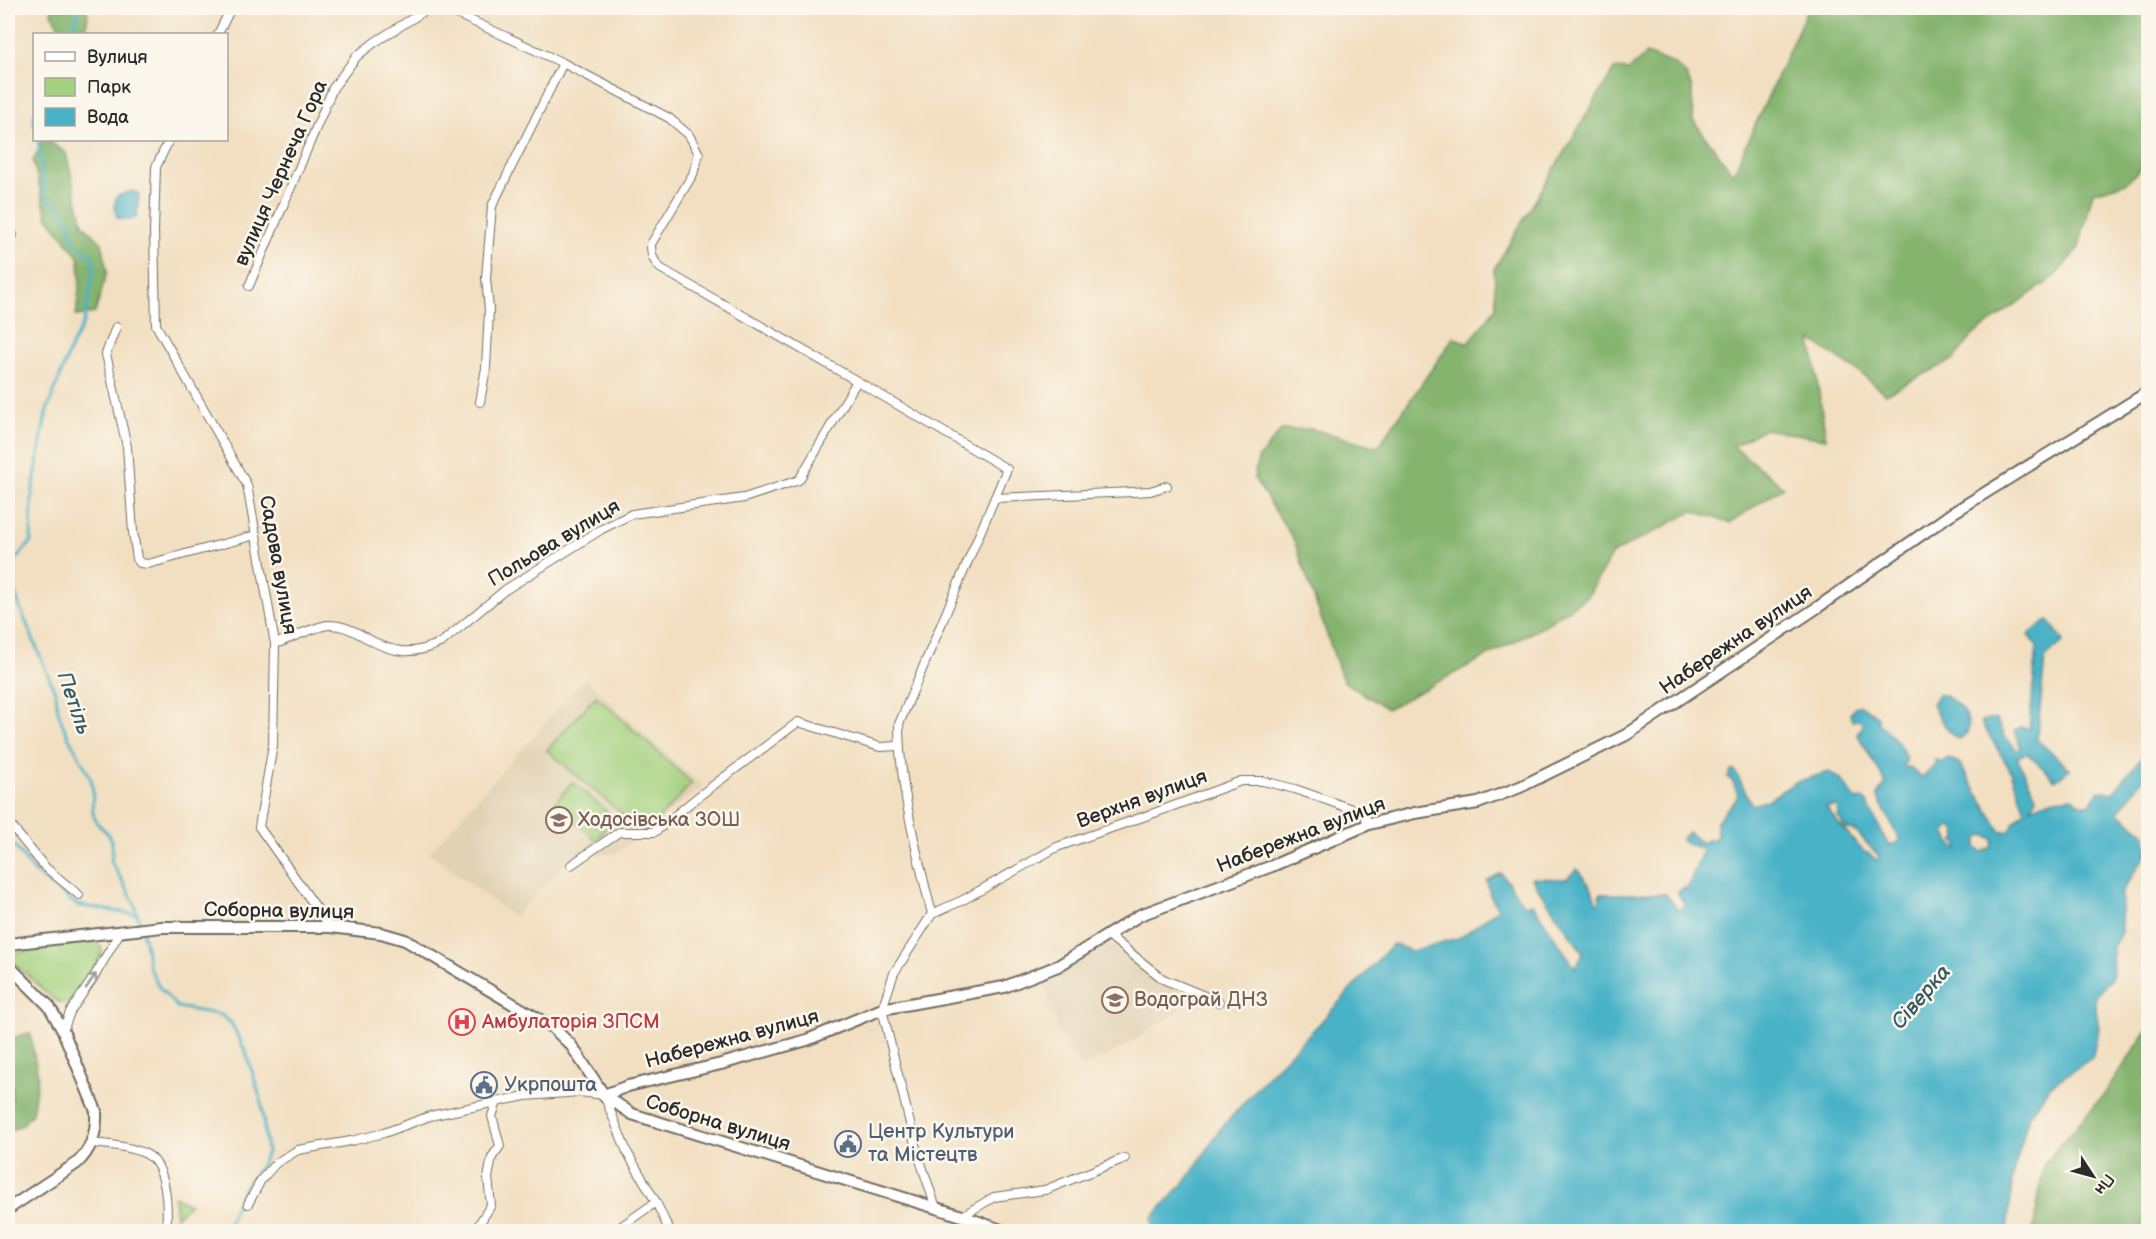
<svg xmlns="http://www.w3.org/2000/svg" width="2156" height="1239" font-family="'Balsamiq Sans',sans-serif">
<rect width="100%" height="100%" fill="#fbf7ec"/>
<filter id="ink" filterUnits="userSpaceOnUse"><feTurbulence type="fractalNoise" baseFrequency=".0167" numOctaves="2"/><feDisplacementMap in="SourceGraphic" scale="12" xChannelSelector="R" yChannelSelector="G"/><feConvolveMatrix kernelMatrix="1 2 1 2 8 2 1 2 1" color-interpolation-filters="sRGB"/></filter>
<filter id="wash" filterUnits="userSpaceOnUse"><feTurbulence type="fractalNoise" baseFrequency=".008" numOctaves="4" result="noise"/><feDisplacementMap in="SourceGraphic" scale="24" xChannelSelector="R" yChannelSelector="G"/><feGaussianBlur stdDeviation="1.35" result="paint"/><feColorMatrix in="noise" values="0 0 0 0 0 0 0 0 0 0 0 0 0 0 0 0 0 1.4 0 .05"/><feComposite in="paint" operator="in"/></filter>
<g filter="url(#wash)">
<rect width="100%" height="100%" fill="#f2dfc1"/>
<g fill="#e1d2b4">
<polygon points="585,678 703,787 614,854 573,854 514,917 429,853"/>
<polygon points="1112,942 1153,980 1181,989 1180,1010 1127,1045 1081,1068 1059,1035 1044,982"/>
</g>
<g fill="#a5d280" stroke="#687e56" stroke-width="1.5">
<polygon points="596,696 692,783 645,834 547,750"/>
<polygon points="572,782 615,818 596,840 554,804"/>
<polygon points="95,941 101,947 102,954 71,1002 60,1003 52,998 13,962 12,957 16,952"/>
<polygon points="174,1196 190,1204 176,1217"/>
</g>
<g fill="#84b46e" stroke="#58704c" stroke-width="1.5">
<polygon points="53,8 86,8 88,16 86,26 60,29 51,13"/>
<polygon points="1808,8 2148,8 2148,161 2126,183 2093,192 2079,248 2053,278 1973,335 1953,360 1885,394 1863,375 1811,340 1826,439 1764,429 1733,446 1783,487 1730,523 1693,511 1612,554 1588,596 1542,627 1387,709 1343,681 1294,540 1254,478 1258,459 1281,430 1312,429 1378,447 1454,337 1468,344 1496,308 1494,269 1614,69 1629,70 1646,54 1674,64 1687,76 1692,89 1693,120 1733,174"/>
<polygon points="43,140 47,140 66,153 83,224 102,243 107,272 95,313 76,316 80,279 79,258 47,216 33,161"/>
<polygon points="2148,1029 2148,1231 2033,1231 2044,1164 2105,1093"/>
<polygon points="30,1033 38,1076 32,1114 22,1125 8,1132 8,1100 12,1098 8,1060 14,1037"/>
</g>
<g fill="#49b2c7" stroke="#3a6e79" stroke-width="1.5" fill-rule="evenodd">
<polygon points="132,191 139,194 137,217 130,220 117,218 114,206 117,196"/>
<path d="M2048,620l16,21 -19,17 -8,82 33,29 -15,11 -28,-27 -10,4 20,42 -6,9 23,-9 19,-2 7,7h10l9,-14 14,3 35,-44v23l-30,40 28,22 2,18 -26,39 -1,42 -9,15 1,28 -19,22 5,31 -7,29 -42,28 -22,33 -15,54 -6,58h-854l-1,-13 37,-41 29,-45 44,-50 57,-58 74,-80 18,7 50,-14 37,-28 -8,-14 -3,-14 14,-8 23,32 8,-2 43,65 8,-15 -52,-75 35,1 11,-10 14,18 6,17 3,-3 -1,-7h67l12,16 7,-5 -8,-13 7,-4 3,1 16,-39 -22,-10 7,-8 14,11 7,-4 1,2 7,-4c0,-4 -1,-11 0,-15 4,-11 17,-15 21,-27l-5,-13 -5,-5 3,-6h4l17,34 14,-4 30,-19 33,-10 12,7 15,21 7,-1 4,4 22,43 11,-5 -23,-46 9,-12 -28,-48v-4l4,-3 1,-5 -5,-3 -6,1 -2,-7 5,-7 6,-2 17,12v6c11,8 27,25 28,39l-3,3 2,2h4l13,11 13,-13v-5l7,2 6,-4 11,5 42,69 9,-1 4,-9 11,-11 -14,-40 -30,-49 7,-3h8l10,19 11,12 4,-1 -7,-18 6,-4 9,2 8,-82 -9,-12zM1837,806l1,10 7,12 10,3 24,25 -2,5 -8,-8 -5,-1c-13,-15 -27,-28 -38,-45zM1950,826l6,5 1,8 -3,2 4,3v5l-8,-6 -5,-11zM1985,835l8,4 -1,8 -10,5 -6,-5 2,-9z"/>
<path d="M1938,694c18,2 46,36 20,45 -7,-3 -24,-28 -26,-35z"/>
</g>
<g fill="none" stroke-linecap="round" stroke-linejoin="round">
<g stroke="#49b2c7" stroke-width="3">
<polyline points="71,34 78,14 77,8"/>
<polyline points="34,114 34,126"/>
<path d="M38,140l7,56c18,15 27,21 28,45l19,16 2,11 -10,54 -13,25 -25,66 -14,82 -1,47 -19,22 3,29 5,15 36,86c1,34 23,56 35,86 4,11 0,21 2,32 3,23 25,12 18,49l23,41 11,40 4,25 10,20 18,20 44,8 10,8 15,29 15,48 6,52 -6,14 -19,24 -17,42"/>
<polyline points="8,837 35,873 77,905 138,915"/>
</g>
</g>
</g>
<g filter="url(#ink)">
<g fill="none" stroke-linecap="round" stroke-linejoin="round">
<defs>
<g id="street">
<path d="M444,8l119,55 106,55 20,17 10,19 -6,20 -42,70c0,11 2,16 9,24l197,113"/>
<polyline points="218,34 231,8"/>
<polyline points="169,140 156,167 154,231 156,325 247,485 275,644 273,745 259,827 330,927"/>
<polyline points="8,243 13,235"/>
<polyline points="249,286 333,88 357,56 375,42 429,8"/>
<polyline points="116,327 106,354 127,447 133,532 137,559 140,563 148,564 256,535"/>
<polyline points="480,402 486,368 489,310 486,278 492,206 563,63"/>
<polyline points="995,498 1133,492 1150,491 1167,486"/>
<path d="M275,644c14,-5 39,-17 53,-19 13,-1 25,5 35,11 28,17 48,21 79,6l63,-52 97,-61 30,-15 112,-16 55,-18 58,-99 150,88 -108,255c0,61 18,131 33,190l-38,59 -12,36 34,139 20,60"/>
<polyline points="8,822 45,867 79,895"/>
<polyline points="571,865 619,832 655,832 695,799 798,722 880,747 899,746"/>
<polyline points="932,914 963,900 1057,847 1157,812 1241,781 1263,781 1295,789 1363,813 1369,824"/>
<polyline points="1108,935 1163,979 1219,1002"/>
<polyline points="63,1031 70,1012 94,977 120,932"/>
<path d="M91,1143c18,2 38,3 55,11 22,11 22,57 20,78"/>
<polyline points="248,1204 261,1180 276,1163 298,1150 351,1141 384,1133 430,1116 525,1096 580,1092 604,1095 627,1152 656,1202 670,1232"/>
<polyline points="962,1216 994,1197 1045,1190 1125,1158"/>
<polyline points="474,1232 491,1205 488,1178 492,1157 500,1146 492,1116 497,1102"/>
<polyline points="613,1232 656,1202"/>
</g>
<g id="secondary">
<polyline points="8,944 162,927 330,927 381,933 405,940 552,1027 571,1045 604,1095 632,1114 962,1216 1007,1232"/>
<path d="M8,965l41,41 14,25 33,80c1,20 -4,38 -19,52l-69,46"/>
<polyline points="604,1095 628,1086 721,1064 807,1040 882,1009 1004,987 1058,966 1140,915 1272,866 1369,824 1415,813 1478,803 1520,787 1626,735 1818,607 1951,514 2148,392"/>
</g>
</defs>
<use href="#street" stroke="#716a60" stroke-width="10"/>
<use href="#secondary" stroke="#716a60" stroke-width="14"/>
<use href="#street" stroke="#fff" stroke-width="8"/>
<use href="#secondary" stroke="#fff" stroke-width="10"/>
</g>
<defs><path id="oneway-shaft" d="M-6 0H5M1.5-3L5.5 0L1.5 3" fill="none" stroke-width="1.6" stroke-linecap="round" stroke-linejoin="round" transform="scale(1.5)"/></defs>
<use stroke="#a0a0a0" href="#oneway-shaft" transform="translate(91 981) rotate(-56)"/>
</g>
<defs>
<symbol id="school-ring" viewBox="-11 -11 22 22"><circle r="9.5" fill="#fbf7ec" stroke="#8d6e63" stroke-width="1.5"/><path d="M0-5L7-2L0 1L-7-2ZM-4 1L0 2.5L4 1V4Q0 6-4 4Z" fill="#8d6e63"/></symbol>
<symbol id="hospital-ring" viewBox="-11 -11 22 22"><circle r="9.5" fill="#fbf7ec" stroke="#e0444e" stroke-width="1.5"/><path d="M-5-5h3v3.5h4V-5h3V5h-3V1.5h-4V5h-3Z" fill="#e0444e"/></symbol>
<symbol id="civic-ring" viewBox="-11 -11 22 22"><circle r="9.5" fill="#fbf7ec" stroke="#5c6f8a" stroke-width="1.5"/><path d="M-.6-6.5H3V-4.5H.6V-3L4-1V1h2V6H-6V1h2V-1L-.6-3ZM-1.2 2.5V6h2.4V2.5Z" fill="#5c6f8a"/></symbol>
</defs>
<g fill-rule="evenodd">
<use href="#school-ring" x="544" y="805" width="30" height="30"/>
<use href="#school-ring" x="1100" y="985" width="30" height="30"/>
<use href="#hospital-ring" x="447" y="1007" width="30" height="30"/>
<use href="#civic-ring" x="469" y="1070" width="30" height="30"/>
<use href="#civic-ring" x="833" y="1129" width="30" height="30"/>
</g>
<g text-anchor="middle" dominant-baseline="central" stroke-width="5" stroke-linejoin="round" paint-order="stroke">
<g font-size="20" fill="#2b2b2b" stroke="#fbf7ec">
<text transform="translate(281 173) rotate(-66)">вулиця Чернеча Гора</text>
<text transform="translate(554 543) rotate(-31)">Польова вулиця</text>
<text transform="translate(278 565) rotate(80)">Садова вулиця</text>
<text transform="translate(1736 640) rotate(-34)">Набережна вулиця</text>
<text transform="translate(1142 799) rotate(-20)">Верхня вулиця</text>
<text transform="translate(1301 835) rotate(-21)">Набережна вулиця</text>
<text transform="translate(279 911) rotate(1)">Соборна вулиця</text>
<text transform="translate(732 1039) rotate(-15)">Набережна вулиця</text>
<text transform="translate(718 1123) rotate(17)">Соборна вулиця</text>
</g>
<g font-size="20" fill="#785e54" stroke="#fbf7ec" text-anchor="start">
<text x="578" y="820">Ходосівська ЗОШ</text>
<text x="1134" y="1000">Водограй ДНЗ</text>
</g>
<g font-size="20" fill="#be3a42" stroke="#fbf7ec" text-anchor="start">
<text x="482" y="1022">Амбулаторія ЗПСМ</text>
</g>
<g font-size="20" fill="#4e5e75" stroke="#fbf7ec" text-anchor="start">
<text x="504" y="1085">Укрпошта</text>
<text x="868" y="1132">Центр Культури<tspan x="868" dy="23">та Містецтв</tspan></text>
</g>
<g font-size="21" font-style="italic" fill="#365a62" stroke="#fbf7ec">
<text transform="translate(74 703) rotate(71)">Петіль</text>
<text transform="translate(1921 997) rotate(-49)">Сіверка</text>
</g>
</g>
<rect width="2156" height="1239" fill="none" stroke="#fbf7ec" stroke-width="30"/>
<rect x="33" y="33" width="195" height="108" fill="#fbf7ec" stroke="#a8a59f" stroke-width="1.5"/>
<rect x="45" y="52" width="30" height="9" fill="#ffffff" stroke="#a8a59f" stroke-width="1.5"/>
<text x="87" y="63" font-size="18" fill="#2b2b2b">Вулиця</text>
<rect x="45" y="78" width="30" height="18" fill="#a5d280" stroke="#a8a59f" stroke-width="1.5"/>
<text x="87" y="93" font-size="18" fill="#2b2b2b">Парк</text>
<rect x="45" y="108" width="30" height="18" fill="#49b2c7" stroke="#a8a59f" stroke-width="1.5"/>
<text x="87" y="123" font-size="18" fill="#2b2b2b">Вода</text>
<g transform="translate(2093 1176) rotate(126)" stroke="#fbf7ec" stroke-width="4.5" paint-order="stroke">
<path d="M0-4.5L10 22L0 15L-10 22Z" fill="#2b2b2b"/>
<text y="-9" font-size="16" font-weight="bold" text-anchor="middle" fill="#2b2b2b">Пн</text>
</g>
</svg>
